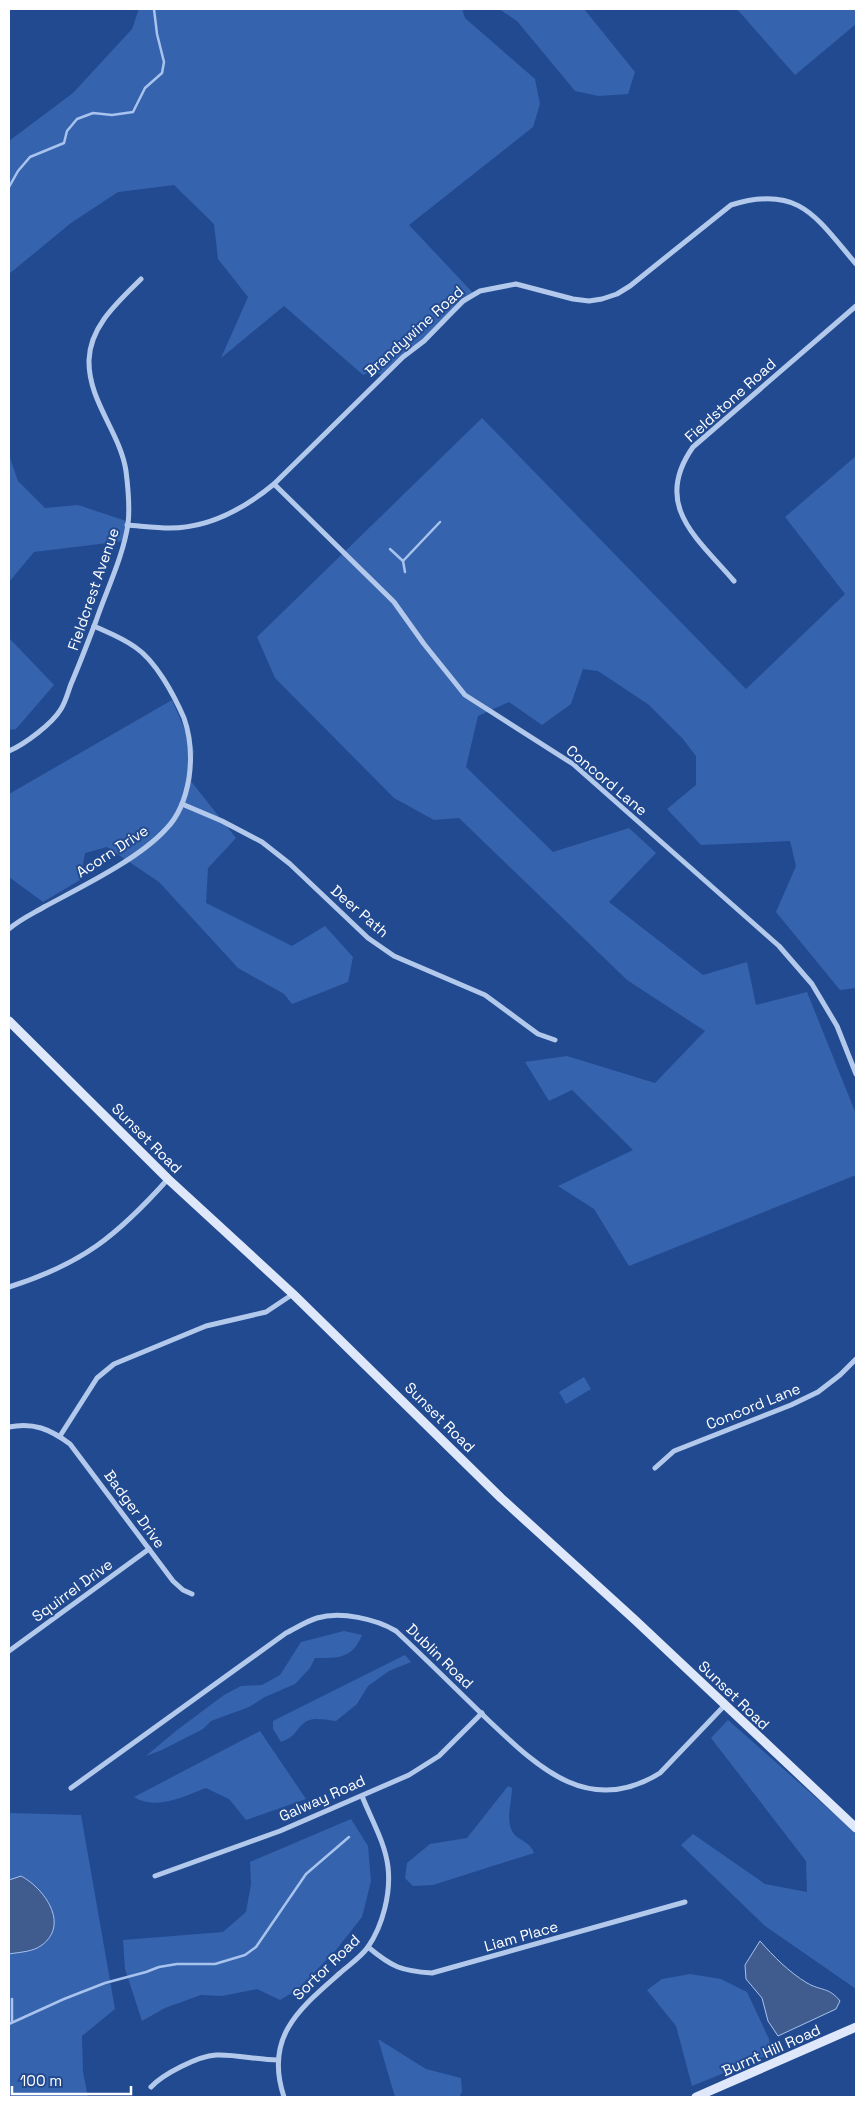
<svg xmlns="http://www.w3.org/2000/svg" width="865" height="2106" font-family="'Space Grotesk',sans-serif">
<rect width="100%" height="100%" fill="#224a90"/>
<g fill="#3663ae">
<polygon points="139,9 462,9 465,18 535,79 540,104 533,127 409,225 475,295 383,377 375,370 363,375 284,306 221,358 248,297 218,259 214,224 174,185 118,192 71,223 9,274 9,141 73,93 132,29"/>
<polygon points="499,9 584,9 635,72 628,94 598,96 575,91 517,21"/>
<polygon points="737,9 856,9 856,24 795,75"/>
<polygon points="482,418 746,689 845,594 785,517 856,456 856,988 840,990 776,912 796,866 790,841 701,845 667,809 696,785 696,756 683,739 649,705 598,671 583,669 571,704 542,725 509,702 478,716 466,767 553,852 629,828 656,853 609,902 703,975 747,962 756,1005 807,992 856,1114 856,1175 629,1266 594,1209 558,1186 633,1150 572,1090 549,1101 525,1062 567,1056 655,1083 705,1031 627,980 459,818 434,820 394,798 275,678 257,637"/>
<polygon points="9,455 18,481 45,508 78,505 129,522 124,541 34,552 9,582"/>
<polygon points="9,638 54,685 16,729 9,730"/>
<polygon points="172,700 194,751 190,780 236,838 208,868 206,903 292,946 325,926 353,957 348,982 292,1004 284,994 238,968 159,882 107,847 85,853 80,880 43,902 9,877 9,794"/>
<polygon points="584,1377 591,1389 566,1404 559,1392"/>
<path d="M344,1631l18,4c-10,24 -23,23 -47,23l-5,10 -15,16 -30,13 -16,10 -38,14 -8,8 -41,21 -16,6 31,-26 47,-35 17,-9 21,-1 18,-10 21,-33z"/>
<path d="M405,1655l6,7 -22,9 -21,15 -11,18 -21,17c-9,-1 -21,-4 -29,0 -11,6 -9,15 -26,21l-8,-13v-8z"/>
<polygon points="728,1720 856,1833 856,1989 765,1926 681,1845 693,1834 765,1884 807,1892 806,1861 711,1738"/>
<path d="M260,1731l46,68 -60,21 -17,-21 -23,-11c-22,8 -49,23 -72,9z"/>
<path d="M508,1786l4,2c0,15 -9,38 5,49 7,5 14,7 17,16l-101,32 -20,1 -8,-8 2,-15 23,-19 37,-6z"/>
<polygon points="9,1813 81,1815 115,2009 82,2036 83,2072 88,2097 9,2097"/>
<polygon points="351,1819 368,1846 371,1881 362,1917 336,1950 297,1990 280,2000 257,1989 222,1996 201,1995 165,2008 142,2021 125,1969 123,1940 223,1932 246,1912 251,1884 250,1862"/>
<polygon points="690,1974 721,1979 747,1992 769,2039 771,2054 692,2086 676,2026 647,1990 662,1979"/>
<polygon points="378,2039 426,2069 461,2078 462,2092 459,2097 395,2097"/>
</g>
<g fill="#405c8f" stroke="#a7c3ee">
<path d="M21,1876c23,12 49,48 21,69 -9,7 -22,7 -33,9v-74z"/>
<path d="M760,1941c14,16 29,31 47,42 14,8 22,4 33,18l-4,8 -58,27 -10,-15 -6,-23 -16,-19 -1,-14z"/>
</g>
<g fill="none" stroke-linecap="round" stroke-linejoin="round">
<g stroke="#a7c3ee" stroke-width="2.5">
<polyline points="9,187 18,171 30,157 64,143 67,131 77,119 93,113 112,115 133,112 145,88 162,73 164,62 157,34 154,9"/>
<polyline points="390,549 403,561 405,572"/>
<polyline points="403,561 440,522"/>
<polyline points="12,2022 12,1999"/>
<polyline points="9,2024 64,1999 105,1983 146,1972 159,1967 177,1964 215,1964 245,1955 256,1947 306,1874 349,1837"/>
</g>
<g stroke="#b3c9ec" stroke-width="5">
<polyline points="274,484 394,602 424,644 465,695 573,764 779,946 812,984 837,1026 856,1074"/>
<path d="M127,525c14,1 29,3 43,3 39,0 75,-20 104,-44l129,-127 21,-16 39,-40 17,-10 36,-7 57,15 16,2 13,-2 15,-5 13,-8 101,-81c68,-21 85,12 125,59"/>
<path d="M734,581c-37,-43 -82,-76 -41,-134l163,-141"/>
<path d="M9,751c16,-7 43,-27 52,-42 5,-8 7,-17 10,-25 9,-21 17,-42 25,-63 11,-32 27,-64 32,-97 2,-16 0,-37 -2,-53 -6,-39 -38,-70 -37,-111 1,-34 29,-58 52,-81"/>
<polyline points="182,804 222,821 262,842 290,864 368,938 394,956 485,995 538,1034 555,1040"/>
<path d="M9,929c10,-9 23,-15 35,-22 37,-20 95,-48 122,-78 13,-13 20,-33 23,-51 3,-21 2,-40 -5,-60 -10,-23 -28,-57 -49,-71 -12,-9 -28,-15 -41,-21"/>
<path d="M9,1287c73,-23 108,-51 159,-108"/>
<path d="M9,1427c24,-5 41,2 61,17l103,137 10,9 9,4"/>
<polyline points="60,1436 97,1378 114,1364 206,1326 266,1312 293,1294"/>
<polyline points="655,1468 674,1451 791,1405 818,1392 840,1375 856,1359"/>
<polyline points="9,1651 149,1549"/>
<path d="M71,1788l215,-155c10,-5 21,-12 31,-15 24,-7 59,1 79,13 31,29 61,59 91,88 50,47 101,99 173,54l65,-68"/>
<polyline points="155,1876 280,1831 409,1775 439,1756 482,1713"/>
<path d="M368,1947c24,20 33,24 64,26l253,-71"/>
<path d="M151,2087c12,-13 47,-31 65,-32 20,-1 41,5 62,5"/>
<path d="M284,2097c-20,-60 15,-88 56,-124 9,-8 21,-16 28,-26 15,-22 23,-54 20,-80 -3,-25 -17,-48 -26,-71"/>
</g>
<g stroke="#dfe8fa" stroke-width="9">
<polyline points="9,1021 168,1179 293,1294 501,1498 635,1620 856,1828"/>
<polyline points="696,2097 856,2027"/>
</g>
</g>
<g text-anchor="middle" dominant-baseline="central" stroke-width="4" stroke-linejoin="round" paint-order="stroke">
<g font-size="15" fill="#fff" stroke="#224a90">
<text transform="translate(414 331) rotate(-42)">Brandywine Road</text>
<text transform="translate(730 400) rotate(-42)">Fieldstone Road</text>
<text transform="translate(93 589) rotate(-71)">Fieldcrest Avenue</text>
<text transform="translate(607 780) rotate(40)">Concord Lane</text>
<text transform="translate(112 851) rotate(-33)">Acorn Drive</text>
<text transform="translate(360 911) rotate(41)">Deer Path</text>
<text transform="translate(147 1138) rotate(45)">Sunset Road</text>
<text transform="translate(753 1406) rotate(-22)">Concord Lane</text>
<text transform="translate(440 1417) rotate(45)">Sunset Road</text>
<text transform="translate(135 1509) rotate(54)">Badger Drive</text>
<text transform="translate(72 1590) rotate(-36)">Squirrel Drive</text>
<text transform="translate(440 1656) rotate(44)">Dublin Road</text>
<text transform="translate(734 1695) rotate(44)">Sunset Road</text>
<text transform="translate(322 1798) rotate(-24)">Galway Road</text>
<text transform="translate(521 1936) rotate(-16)">Liam Place</text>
<text transform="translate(326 1967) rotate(-44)">Sortor Road</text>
<text transform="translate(771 2050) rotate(-24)">Burnt Hill Road</text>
</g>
</g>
<rect width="865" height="2106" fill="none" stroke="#ffffff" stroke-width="20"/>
<path d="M12 2086v8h119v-8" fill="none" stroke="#ffffff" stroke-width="2.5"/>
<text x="20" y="2086" font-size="15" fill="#ffffff" stroke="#224a90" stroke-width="4" paint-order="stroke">100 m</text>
</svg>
